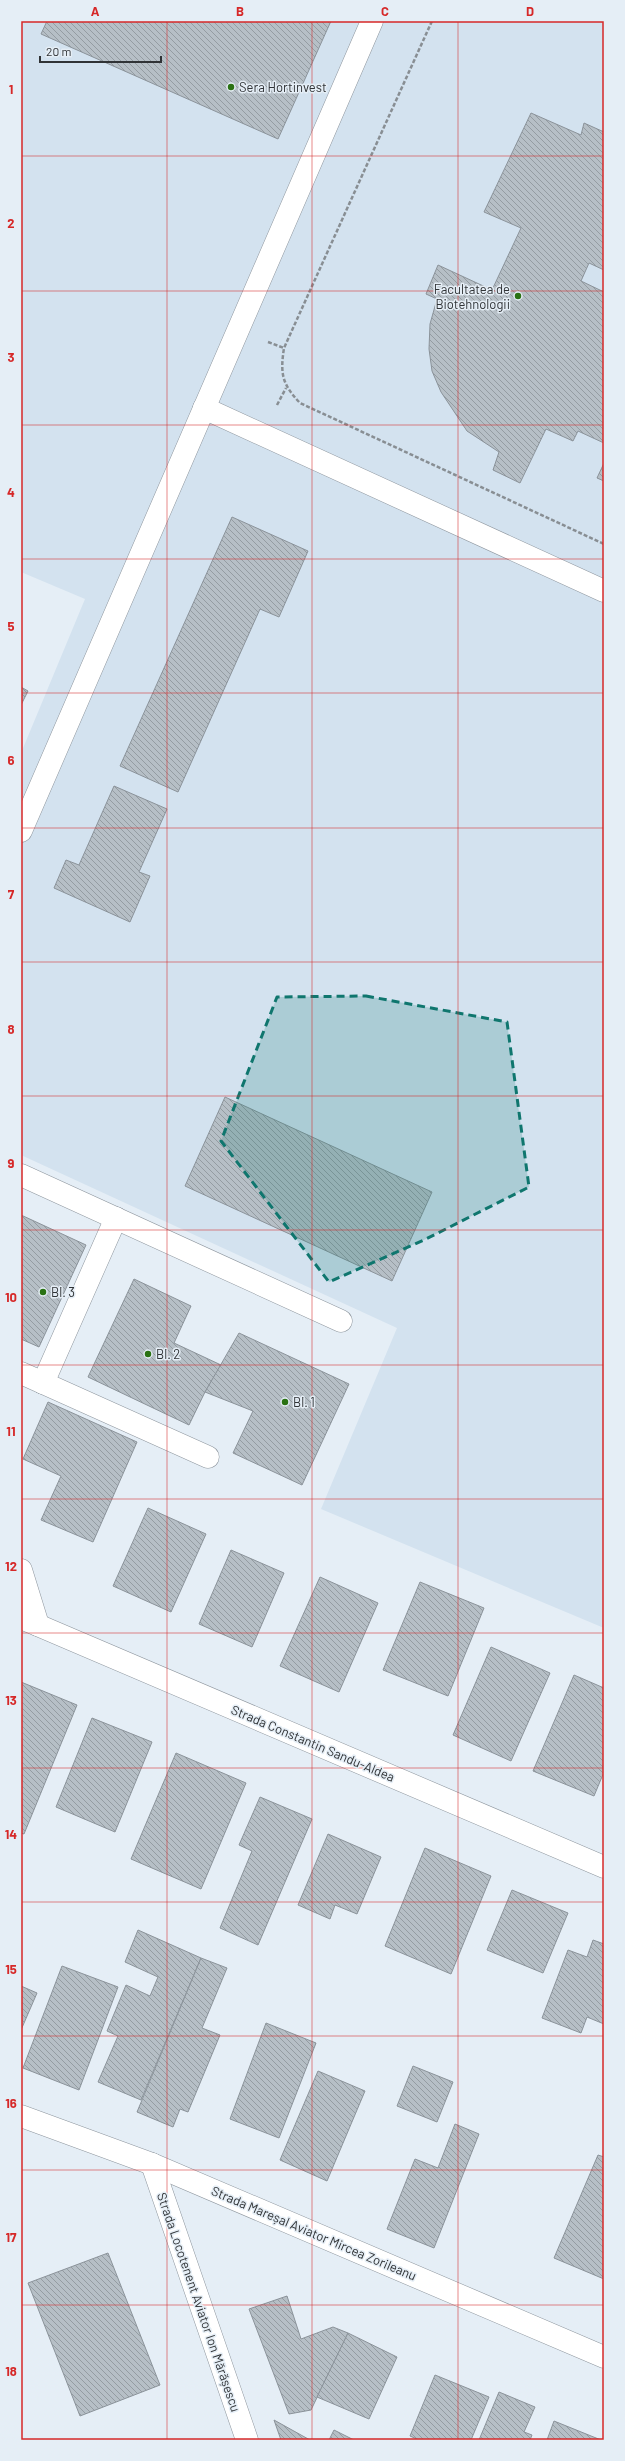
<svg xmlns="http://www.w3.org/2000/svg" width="625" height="2461" font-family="Barlow,sans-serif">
<defs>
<pattern id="building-back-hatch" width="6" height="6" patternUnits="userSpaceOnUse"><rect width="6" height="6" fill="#b6bfc6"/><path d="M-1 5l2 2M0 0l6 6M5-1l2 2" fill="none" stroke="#949ca2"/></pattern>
</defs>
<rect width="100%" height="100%" fill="#e5eef6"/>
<polygon fill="#d3e2ef" points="21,21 604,21 604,1628 321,1509 397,1328 21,1155 21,753 85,599 21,572"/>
<g fill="url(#building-back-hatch)" stroke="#8b939a">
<polygon points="47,21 331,21 278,139 41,34"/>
<polygon points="531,113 581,135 584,123 604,132 604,270 589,263 581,281 604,292 604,443 578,431 573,441 546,429 520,483 493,470 499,452 467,431 441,392 432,371 429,349 430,324 437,299 426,294 438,265 492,290 521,228 484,212"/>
<polygon points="604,463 604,481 597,478"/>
<polygon points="232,517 308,551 279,617 260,609 178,792 120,766"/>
<polygon points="21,687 28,691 21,705"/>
<polygon points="114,786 167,809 139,872 150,876 130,922 54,888 66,860 79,865"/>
<polygon points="225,1097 432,1192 392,1281 185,1186"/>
<polygon points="21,1215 86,1245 39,1347 21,1339"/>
<polygon points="134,1279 191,1306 174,1343 221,1365 205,1392 189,1425 88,1377"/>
<polygon points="239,1333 349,1384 302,1485 233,1453 253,1411 205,1392"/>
<polygon points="48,1402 137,1442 93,1542 41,1520 61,1476 23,1459"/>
<polygon points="148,1508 206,1534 171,1612 113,1586"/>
<polygon points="231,1550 284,1573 252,1647 199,1624"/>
<polygon points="320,1577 378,1603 339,1692 280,1666"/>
<polygon points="420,1582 484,1608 448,1696 383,1670"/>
<polygon points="491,1647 550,1673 511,1761 453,1735"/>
<polygon points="574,1675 604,1688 604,1772 594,1796 533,1771"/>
<polygon points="21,1682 77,1705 24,1834 21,1833"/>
<polygon points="92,1718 152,1742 115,1832 56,1807"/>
<polygon points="176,1753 246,1783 201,1889 131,1859"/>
<polygon points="260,1797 312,1819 258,1945 220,1928 252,1851 239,1845"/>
<polygon points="328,1834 381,1857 357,1914 335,1905 330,1919 298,1905"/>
<polygon points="425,1848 491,1876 451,1974 385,1946"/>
<polygon points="512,1890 568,1913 543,1973 487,1950"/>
<polygon points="138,1930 201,1958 141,2100 98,2082 118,2036 107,2031 126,1985 150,1996 158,1977 125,1962"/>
<polygon points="593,1940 604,1944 604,2024 587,2017 581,2033 542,2018 568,1950 587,1957"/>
<polygon points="201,1958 227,1968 202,2028 220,2035 188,2112 180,2109 173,2127 137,2112"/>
<polygon points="62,1966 118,1987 79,2090 23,2068"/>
<polygon points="21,1986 37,1993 21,2030"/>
<polygon points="266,2023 316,2043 279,2138 230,2119"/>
<polygon points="413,2066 453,2082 437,2122 397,2106"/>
<polygon points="318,2071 365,2091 327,2181 280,2160"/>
<polygon points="455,2124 479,2134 434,2248 387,2229 415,2159 438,2168"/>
<polygon points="598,2155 604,2157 604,2279 554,2258"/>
<polygon points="108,2253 160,2385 80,2416 28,2283"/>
<polygon points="287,2296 301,2339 333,2327 348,2333 311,2410 289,2414 249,2309"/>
<polygon points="348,2333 397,2357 369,2419 317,2397"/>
<polygon points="435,2375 489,2397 471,2440 419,2440 410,2436"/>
<polygon points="499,2392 535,2407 524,2432 532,2435 530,2440 479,2440"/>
<polygon points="274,2420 310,2440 281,2440"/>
<polygon points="554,2421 601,2440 547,2440"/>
<polygon points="334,2430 354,2440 329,2440"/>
</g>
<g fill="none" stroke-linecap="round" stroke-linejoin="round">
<defs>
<g id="minor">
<polyline points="204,408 604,591"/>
<polyline points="21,831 372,21"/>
<polyline points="21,1175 341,1321"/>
<polyline points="21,1373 208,1457"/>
<polyline points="43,1383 116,1218"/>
<polyline points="21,1570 38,1625"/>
<polyline points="21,1618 604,1867"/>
<polyline points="21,2116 152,2164 604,2357"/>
<polyline points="152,2164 247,2440"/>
</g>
</defs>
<use href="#minor" stroke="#8f979f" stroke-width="23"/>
<g stroke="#888e93" stroke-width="2.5" stroke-dasharray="4 2" stroke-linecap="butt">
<path d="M432,21l-148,327c-4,26 -2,36 16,55l304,141"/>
<polyline points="268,342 284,348"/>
<polyline points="277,405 286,388"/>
</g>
<use href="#minor" stroke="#fff" stroke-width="22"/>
</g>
<path fill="#0f766e" fill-opacity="0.2" stroke="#0f766e" stroke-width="3" stroke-dasharray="8 5" stroke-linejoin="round" d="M366,996l141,26 22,165 -103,52 -97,43 -108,-141 56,-144z"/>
<path fill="none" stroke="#d62828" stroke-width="1" stroke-opacity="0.55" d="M167,21v2419M312,21v2419M458,21v2419M21,156h583M21,291h583M21,425h583M21,559h583M21,693h583M21,828h583M21,962h583M21,1096h583M21,1230h583M21,1365h583M21,1499h583M21,1633h583M21,1768h583M21,1902h583M21,2036h583M21,2170h583M21,2305h583"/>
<g fill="#2a7213" stroke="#e5eef6" stroke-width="1.5">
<circle cx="231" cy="87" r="4"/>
<circle cx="518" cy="296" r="4"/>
<circle cx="43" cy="1292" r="4"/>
<circle cx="148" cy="1354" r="4"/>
<circle cx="285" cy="1402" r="4"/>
</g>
<g text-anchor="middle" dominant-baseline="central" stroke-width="3" stroke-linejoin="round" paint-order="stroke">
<g font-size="13" fill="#303336" stroke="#e5eef6" text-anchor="start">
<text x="239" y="87">Sera Hortinvest</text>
<text x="510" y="289" text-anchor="end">Facultatea de<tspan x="510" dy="15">Biotehnologii</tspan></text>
<text x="51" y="1292">Bl. 3</text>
<text x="156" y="1354">Bl. 2</text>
<text x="293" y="1402">Bl. 1</text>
</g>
<g font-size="13" fill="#303336" stroke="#e5eef6">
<text transform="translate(313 1743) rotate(23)">Strada Constantin Sandu-Aldea</text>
<text transform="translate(314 2233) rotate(23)">Strada Mareșal Aviator Mircea Zorileanu</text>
<text transform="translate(199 2302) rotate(71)">Strada Locotenent Aviator Ion Mărășescu</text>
</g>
</g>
<rect width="625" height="2461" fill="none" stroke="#e5eef6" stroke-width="44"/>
<path d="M40 56v6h121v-6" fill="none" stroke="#303336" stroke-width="2"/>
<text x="46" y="56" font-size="12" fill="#303336" stroke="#e5eef6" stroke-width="3" paint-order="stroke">20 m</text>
<rect x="22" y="22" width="581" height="2417" fill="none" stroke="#d62828" stroke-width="1.5"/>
<g font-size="13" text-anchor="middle" font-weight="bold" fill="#d62828">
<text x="95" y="16">A</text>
<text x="240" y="16">B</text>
<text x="385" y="16">C</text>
<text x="530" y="16">D</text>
<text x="11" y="94">1</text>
<text x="11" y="228">2</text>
<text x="11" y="362">3</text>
<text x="11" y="497">4</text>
<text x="11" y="631">5</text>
<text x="11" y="765">6</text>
<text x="11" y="899">7</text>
<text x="11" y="1034">8</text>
<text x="11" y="1168">9</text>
<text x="11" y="1302">10</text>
<text x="11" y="1436">11</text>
<text x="11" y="1571">12</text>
<text x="11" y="1705">13</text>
<text x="11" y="1839">14</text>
<text x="11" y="1974">15</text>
<text x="11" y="2108">16</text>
<text x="11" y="2242">17</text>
<text x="11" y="2376">18</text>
</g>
</svg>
